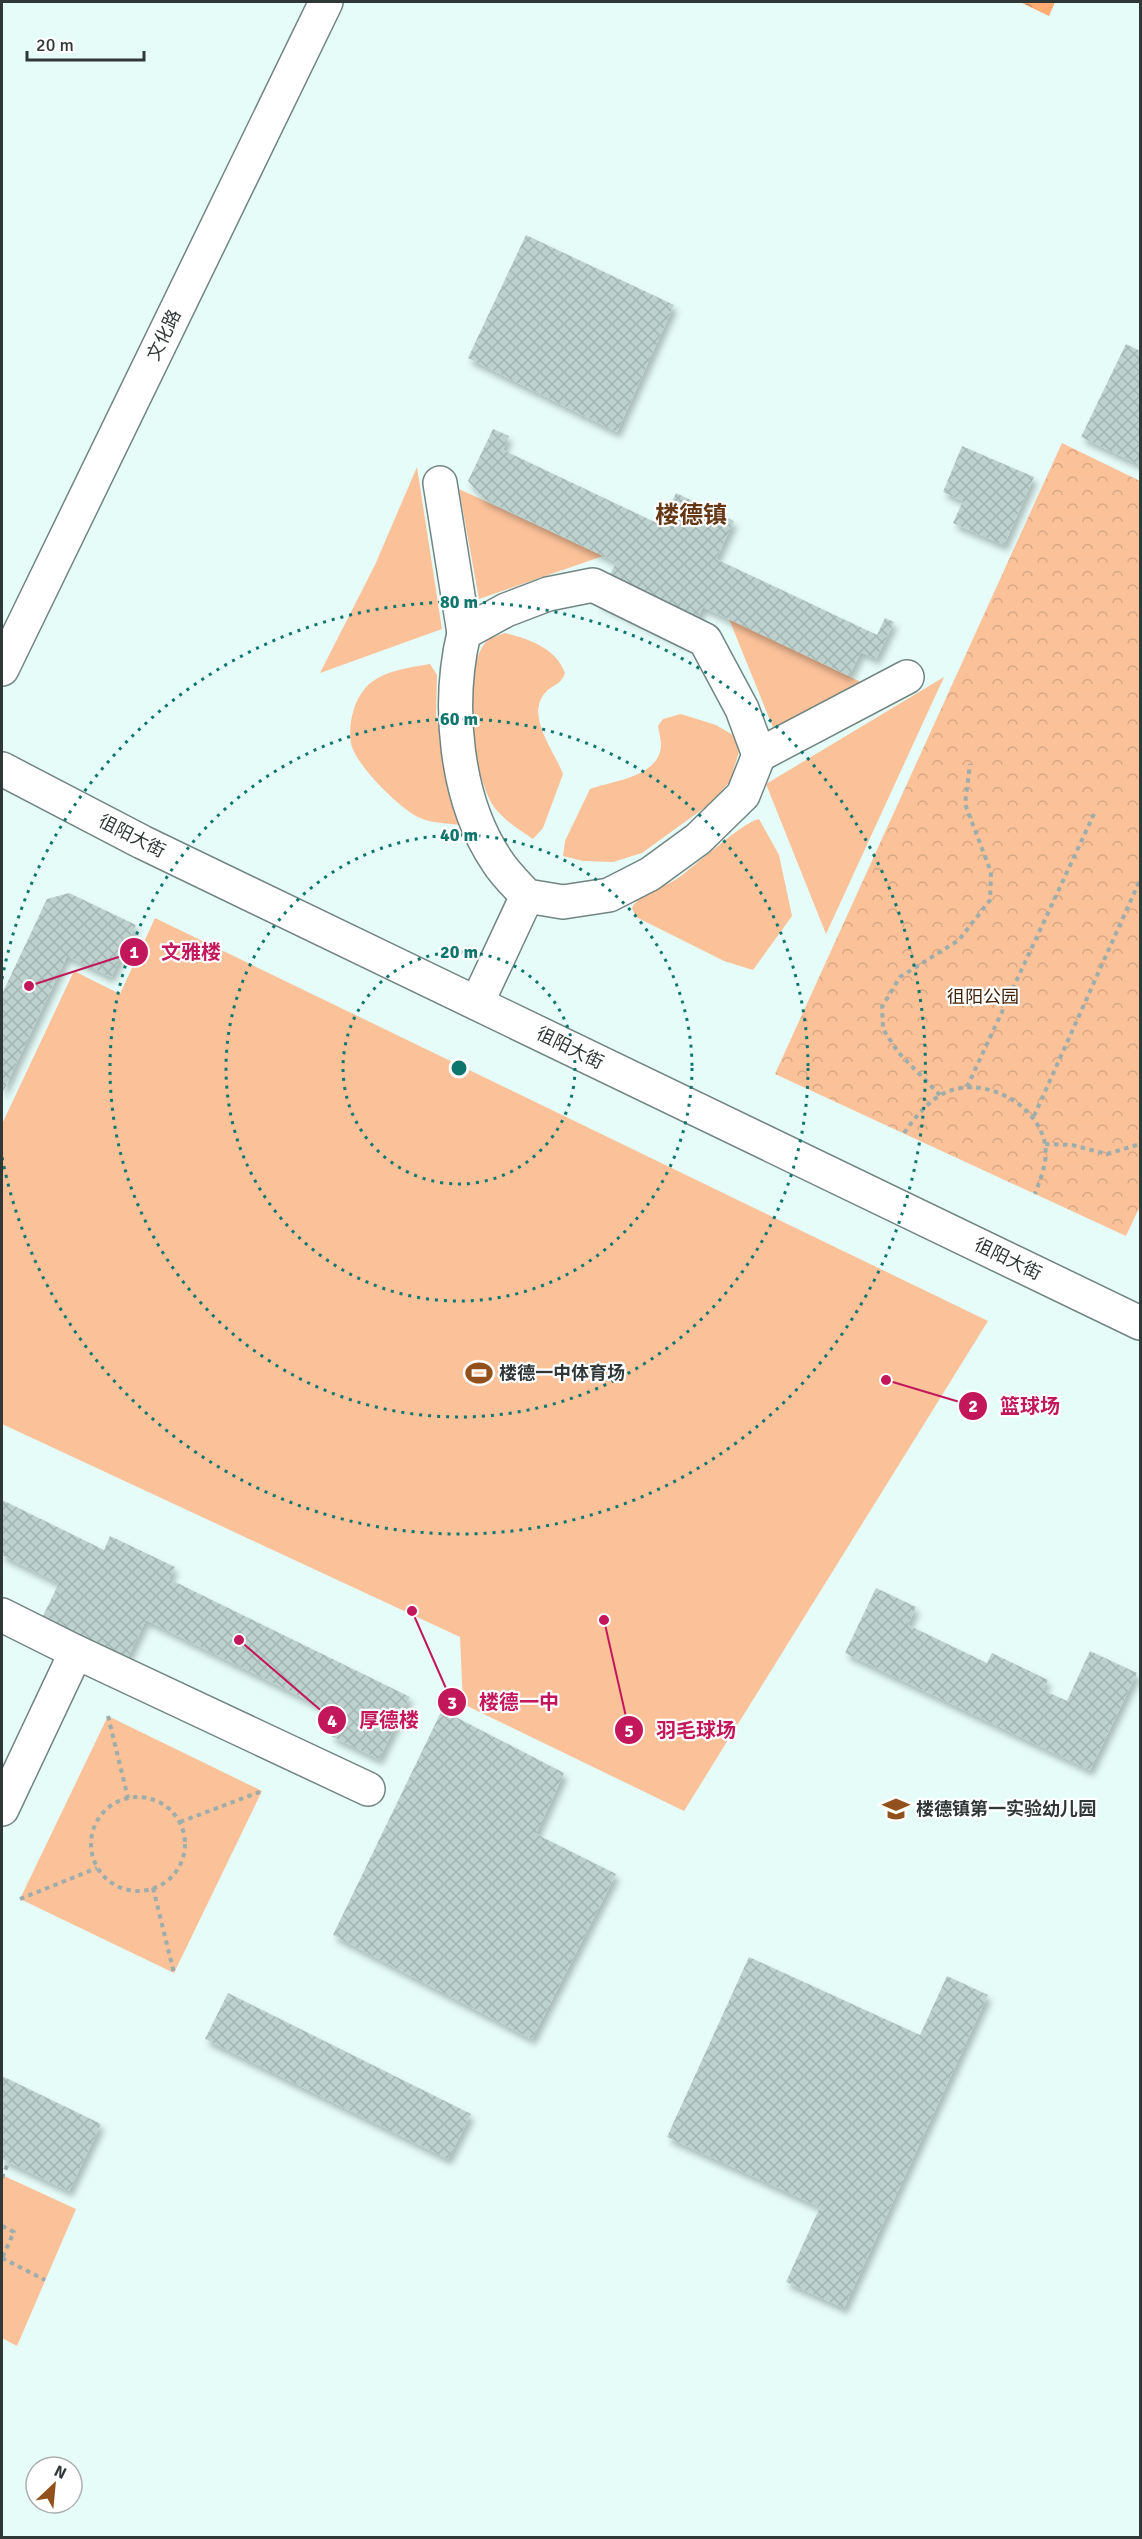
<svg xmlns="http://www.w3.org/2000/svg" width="1142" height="2539" font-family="Signika,'Noto Sans SC',sans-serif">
<defs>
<pattern id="forest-crowns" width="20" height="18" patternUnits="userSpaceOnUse" patternTransform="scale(1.5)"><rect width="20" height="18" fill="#feac71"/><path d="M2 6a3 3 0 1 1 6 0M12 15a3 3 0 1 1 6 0" fill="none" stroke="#ce8d5e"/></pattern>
<pattern id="park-crowns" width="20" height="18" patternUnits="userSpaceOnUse" patternTransform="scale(1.5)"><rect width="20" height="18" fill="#fbc199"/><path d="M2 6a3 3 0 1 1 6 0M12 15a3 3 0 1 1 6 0" fill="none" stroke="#d7a784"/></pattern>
<pattern id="building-cross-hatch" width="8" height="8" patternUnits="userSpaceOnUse" patternTransform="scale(1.5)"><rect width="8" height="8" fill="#bdd2cf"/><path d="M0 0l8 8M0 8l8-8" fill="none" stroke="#a3b5b2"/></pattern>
<filter id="shadow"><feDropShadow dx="3.5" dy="6" stdDeviation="3" flood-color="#0004"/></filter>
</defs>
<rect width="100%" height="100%" fill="#e6fcf8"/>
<g fill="#fbc199">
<polygon points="417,467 442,629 320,673 375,565"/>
<polygon points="459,489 603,556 479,599"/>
<polygon points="729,619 867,685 774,730"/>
<path d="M505,633c24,6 51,15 60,40 -4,12 -12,11 -20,20 -20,23 10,59 18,81l-20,54 -10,11c-14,-9 -29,-19 -39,-32 -21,-30 -36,-139 -6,-167 4,-3 12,-5 17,-7z"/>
<path d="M430,664l7,11 -1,40 23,110c-13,-2 -30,-2 -41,-8 -19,-9 -64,-54 -67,-74 -3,-17 2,-39 12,-52 14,-20 45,-23 67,-27z"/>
<polygon points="944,677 826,934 766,784"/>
<path d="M681,714l35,11 17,10 6,17 -9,29 -19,22 -69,50 -29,9 -30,-1 -20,-5 2,-15 25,-52c22,-8 69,-12 71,-43 0,-6 -2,-14 -3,-20l5,-7z"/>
<path d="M759,819l20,36 13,61 -39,54 -29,-9 -88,-44 -4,-9c7,-15 32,-20 46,-30 17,-12 65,-56 81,-59z"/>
<polygon points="155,918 988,1321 684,1811 463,1704 460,1637 2,1424 2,1124 74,971 120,994"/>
<polygon points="108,1716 262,1791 174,1973 20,1899"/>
<polygon points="2,2175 76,2209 17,2346 2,2338"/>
</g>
<polygon fill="url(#forest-crowns)" points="1020,2 1055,2 1049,16"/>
<polygon fill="url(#park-crowns)" points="1062,443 1140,481 1140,1206 1126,1236 775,1074"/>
<g fill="url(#building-cross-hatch)" filter="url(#shadow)">
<polygon points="526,235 674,305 617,432 468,358"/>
<polygon points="1126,344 1140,351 1140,465 1081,437"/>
<polygon points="493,429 509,436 503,450 661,525 676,493 734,521 716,559 877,635 885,618 894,622 876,659 861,652 849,676 703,607 685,644 597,602 616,562 484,499 468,481"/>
<polygon points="962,446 1034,477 1004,545 953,523 963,501 943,492"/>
<polygon points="69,893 136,925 111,977 67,956 2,1094 2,994 47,899"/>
<polygon points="2,1500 104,1550 110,1536 175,1567 169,1579 410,1697 379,1759 331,1736 340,1716 146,1620 127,1659 42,1618 59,1583 2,1555"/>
<polygon points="876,1588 916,1607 908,1625 987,1663 992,1653 1048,1680 1043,1690 1067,1701 1090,1651 1137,1673 1090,1770 845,1653"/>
<polygon points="442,1710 564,1773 536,1834 616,1874 532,2039 333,1935"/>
<polygon points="749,1957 920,2035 947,1976 988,1995 844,2308 786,2282 820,2207 667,2137"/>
<polygon points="228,1993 471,2114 448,2159 205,2039"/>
<polygon points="2,2076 101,2124 69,2191 2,2159"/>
</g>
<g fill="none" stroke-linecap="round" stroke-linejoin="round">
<defs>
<g id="minor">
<polyline points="440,483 464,633"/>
<polyline points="2,669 326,2"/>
<polyline points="759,755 907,677"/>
<polyline points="2,769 142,842 1140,1323"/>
<path d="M477,1003l50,-107 36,6 46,-7 41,-21 48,-35 45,-44 16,-40 -17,-46 -37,-69 -112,-55 -45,9 -42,16 -42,23c-17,71 -9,166 33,228 8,13 20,24 30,35"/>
<polyline points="2,1615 76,1652"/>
<polyline points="2,1809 76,1652 368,1789"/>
</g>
</defs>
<use href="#minor" stroke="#728582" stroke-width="36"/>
<g stroke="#9dadab" stroke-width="4" stroke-dasharray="4.5 4.5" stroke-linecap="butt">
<polyline points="967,1087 1094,814"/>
<polyline points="940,1095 898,1052 883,1029 882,1007 900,977 959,940 990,900 991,872 965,804 970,764"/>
<polyline points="1034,1116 1140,880"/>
<path d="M904,1133c10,-14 20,-27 35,-37 38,-24 98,5 106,48 3,18 -4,33 -10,50"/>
<polyline points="1045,1144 1072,1145 1107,1154 1140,1144"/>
<polyline points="108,1716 128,1798"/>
<circle cx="138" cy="1844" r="47"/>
<polyline points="180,1822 262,1791"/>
<polyline points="153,1888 174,1973"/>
<polyline points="20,1899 97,1868"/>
<polyline points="2,2178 8,2163"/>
<polyline points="2,2226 14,2232 2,2258"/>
<polyline points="2,2258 45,2280"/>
</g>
<use href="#minor" stroke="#fff" stroke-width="33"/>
</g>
<g fill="none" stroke="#0f766e" stroke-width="3" stroke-dasharray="3 6">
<circle cx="459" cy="1068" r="116"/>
<circle cx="459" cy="1068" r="233"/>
<circle cx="459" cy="1068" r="349"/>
<path d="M2 979A466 466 0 1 1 2 1157"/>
</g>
<defs>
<symbol id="stadium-bare" viewBox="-9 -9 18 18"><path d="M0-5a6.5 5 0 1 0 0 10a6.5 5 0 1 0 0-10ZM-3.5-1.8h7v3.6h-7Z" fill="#92511c" stroke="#fff" stroke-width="2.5" paint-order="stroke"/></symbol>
<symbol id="school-bare" viewBox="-9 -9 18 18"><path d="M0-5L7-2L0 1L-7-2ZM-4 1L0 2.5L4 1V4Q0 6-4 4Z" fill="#92511c" stroke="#fff" stroke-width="2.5" paint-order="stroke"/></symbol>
</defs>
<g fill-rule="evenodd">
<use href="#stadium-bare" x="460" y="1354" width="38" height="38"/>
<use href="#school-bare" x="877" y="1790" width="38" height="38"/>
</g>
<g text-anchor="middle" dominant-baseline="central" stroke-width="4.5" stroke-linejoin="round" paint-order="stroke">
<g font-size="18" fill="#303837" stroke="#fff">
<text transform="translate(164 335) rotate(-64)">文化路</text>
<text transform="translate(132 836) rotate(27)">徂阳大街</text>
<text transform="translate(570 1048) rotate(26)">徂阳大街</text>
<text transform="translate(1008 1259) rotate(26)">徂阳大街</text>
</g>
<g font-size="18" fill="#432309" stroke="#fff">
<text x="983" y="997">徂阳公园</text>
</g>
<g font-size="18" font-weight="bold" fill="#303837" stroke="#fff" text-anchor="start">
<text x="499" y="1373">楼德一中体育场</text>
<text x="916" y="1809">楼德镇第一实验幼儿园</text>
</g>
<g font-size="24" font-weight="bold" fill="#653815" stroke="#fff">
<text x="691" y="515">楼德镇</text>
</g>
</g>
<circle cx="459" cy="1068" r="9" fill="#0f766e" stroke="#fff" stroke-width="3"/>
<g font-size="18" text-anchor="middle" font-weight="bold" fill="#0f766e" stroke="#fff" stroke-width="4.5" stroke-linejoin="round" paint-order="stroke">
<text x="459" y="608">80 m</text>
<text x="459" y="725">60 m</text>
<text x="459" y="841">40 m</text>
<text x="459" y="958">20 m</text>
</g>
<path fill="none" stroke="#c2185b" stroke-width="2" d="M29 986L134 952M886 1380L973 1406M412 1611L452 1702M239 1640L332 1720M604 1620L629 1730"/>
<g fill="#c2185b" stroke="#fff" stroke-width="2">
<circle cx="29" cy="986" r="6"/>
<circle cx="886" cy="1380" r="6"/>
<circle cx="412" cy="1611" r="6"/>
<circle cx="239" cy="1640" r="6"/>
<circle cx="604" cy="1620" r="6"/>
<circle cx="134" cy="952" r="15"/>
<circle cx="973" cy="1406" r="15"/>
<circle cx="452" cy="1702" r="15"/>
<circle cx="332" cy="1720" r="15"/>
<circle cx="629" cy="1730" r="15"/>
</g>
<g font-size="18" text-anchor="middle" font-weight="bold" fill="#fff">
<text x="134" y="958">1</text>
<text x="973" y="1412">2</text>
<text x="452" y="1709">3</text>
<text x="332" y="1727">4</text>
<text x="629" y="1737">5</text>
</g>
<g font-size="20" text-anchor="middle" font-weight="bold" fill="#c2185b" stroke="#fff" stroke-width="4.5" stroke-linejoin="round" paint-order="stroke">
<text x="191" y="959">文雅楼</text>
<text x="1030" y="1413">篮球场</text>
<text x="519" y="1709">楼德一中</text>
<text x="389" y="1727">厚德楼</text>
<text x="696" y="1737">羽毛球场</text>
</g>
<rect width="1142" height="2539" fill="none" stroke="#303837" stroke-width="6"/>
<g transform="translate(54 2485) rotate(26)"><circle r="28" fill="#ffffff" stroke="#acafaf" stroke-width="1.5"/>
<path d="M0-4.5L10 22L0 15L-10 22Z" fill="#92511c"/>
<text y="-9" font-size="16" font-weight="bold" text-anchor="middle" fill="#303837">N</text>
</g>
<path d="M27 51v9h117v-9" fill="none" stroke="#303837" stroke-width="3"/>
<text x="36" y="51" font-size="18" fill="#303837" stroke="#ffffff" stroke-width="4.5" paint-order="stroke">20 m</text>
</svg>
